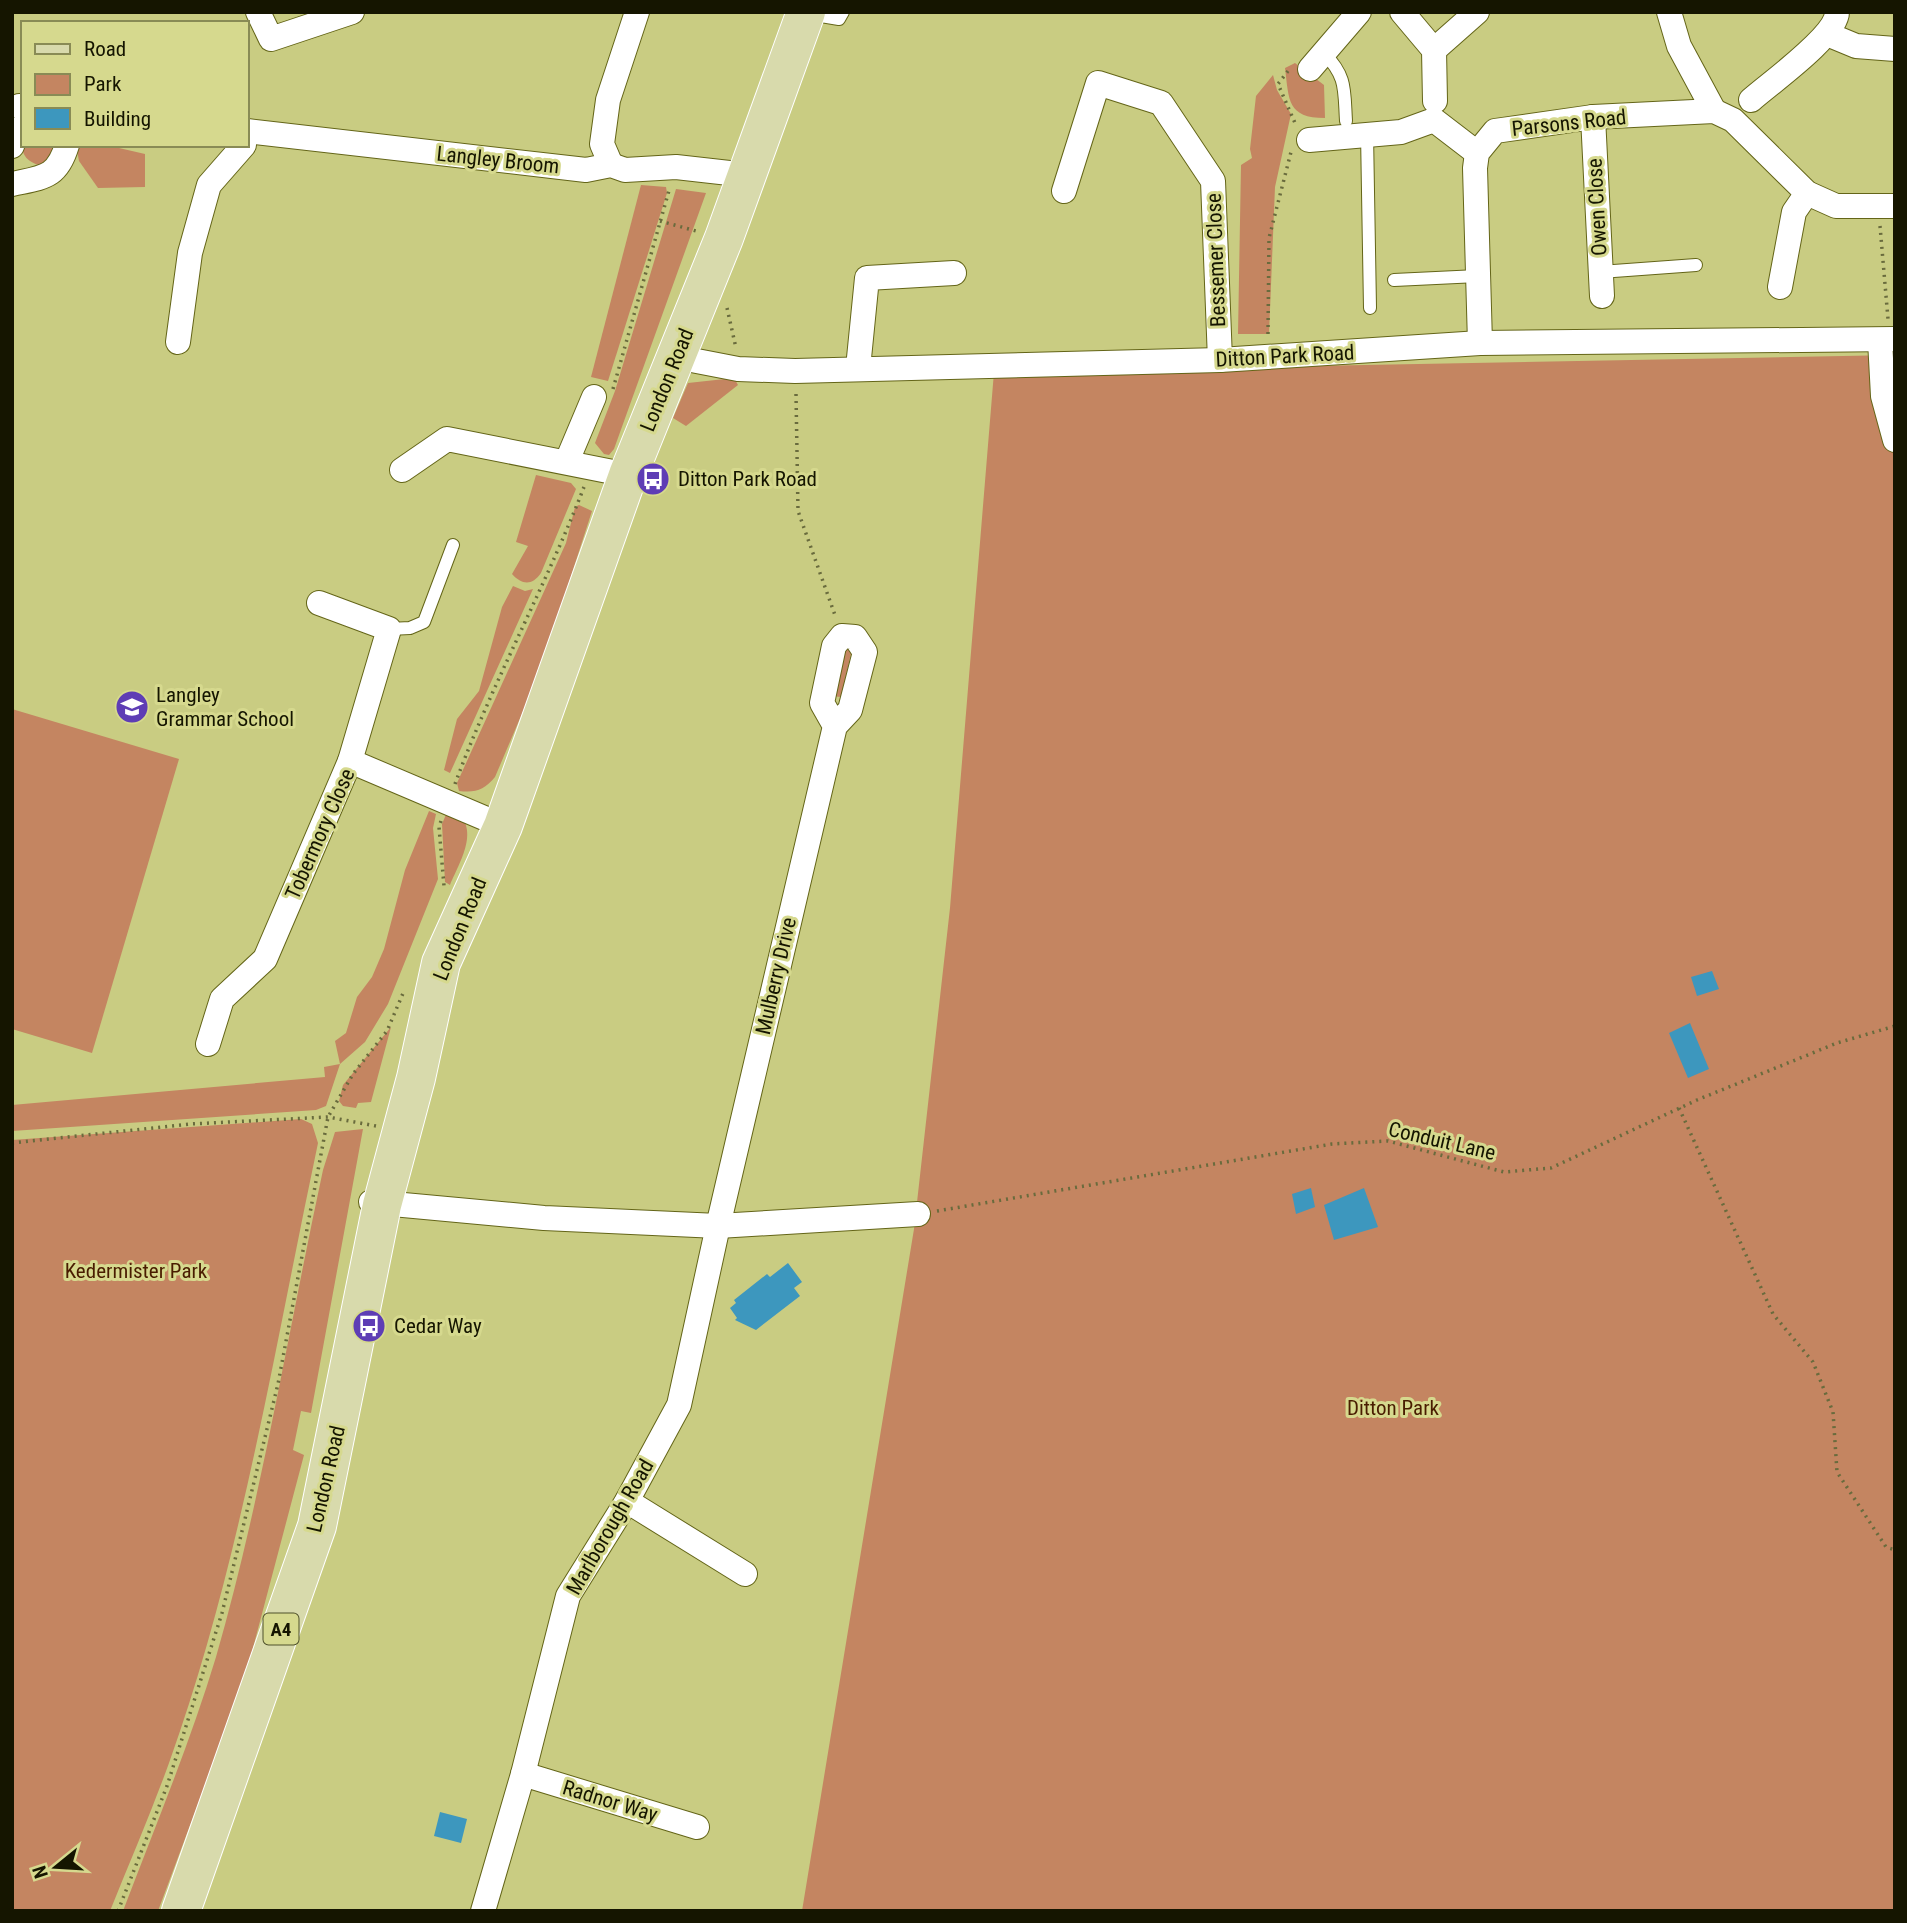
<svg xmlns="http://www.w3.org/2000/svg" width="1907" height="1923" font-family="'Roboto Condensed',sans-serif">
<rect width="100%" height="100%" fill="#c9cc82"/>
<g fill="#c48561">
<path d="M1295,63l29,22 1,33c-38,0 -36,-18 -40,-50z"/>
<polygon points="1273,75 1277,90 1291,114 1275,187 1269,334 1238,334 1241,165 1252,158 1250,149 1256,96"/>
<path d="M21,143l2,2h36l-4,11 -14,10c-14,-5 -18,-9 -20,-23z"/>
<polygon points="81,145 106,145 145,154 145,187 98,188 79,161 77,150"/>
<polygon points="641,185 666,187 667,193 608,381 591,377"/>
<polygon points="676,189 706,193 614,449 609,455 604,454 595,443 615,391"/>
<polygon points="1895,355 1895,1911 802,1911 914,1229 950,908 994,372"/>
<polygon points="734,378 738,385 686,426 673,418 688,383"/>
<path d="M536,475l35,8 5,6 -35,84c-9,13 -19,12 -29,1l16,-28 -12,-4z"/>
<path d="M579,505l13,6 -51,158 -46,108c-11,13 -19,16 -36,14l-2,-8 109,-240 9,-36z"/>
<polygon points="513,586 525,591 533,589 450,773 444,770 457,719 479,691 502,607"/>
<polygon points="843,643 853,645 841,697 831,696"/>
<polygon points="12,709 179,759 92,1053 12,1029"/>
<path d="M450,805c32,22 12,52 0,80l-5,-3 -3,-58z"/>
<polygon points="429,811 436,814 433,828 438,879 388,1004 365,1042 340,1064 326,1106 316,1110 12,1131 12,1105 325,1077 324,1067 340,1064 335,1041 346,1033 357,997 372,977 384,949 405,870"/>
<polygon points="391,1027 371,1102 358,1103 356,1108 343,1106 339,1101 343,1085"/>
<path d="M301,1119l11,5 6,19c-44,207 -77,419 -149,620 -18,50 -39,98 -59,148h-98v-771z"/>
<path d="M363,1129l-52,284 -10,-2 -8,39 11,5 -59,223 -87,233h-35c32,-84 67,-168 93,-254 46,-160 72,-325 107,-487l12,-38z"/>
</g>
<g fill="#3d97be">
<polygon points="1712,971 1719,989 1697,996 1691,977"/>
<polygon points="1690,1023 1709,1069 1688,1078 1669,1033"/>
<polygon points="1311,1188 1315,1207 1296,1214 1292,1194"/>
<polygon points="1364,1188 1378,1227 1334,1240 1324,1205"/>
<polygon points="788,1263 802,1282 794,1288 800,1296 756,1330 735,1320 737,1318 730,1308 736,1303 734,1300 767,1274 770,1277"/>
<polygon points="440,1812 467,1819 461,1843 434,1836"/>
</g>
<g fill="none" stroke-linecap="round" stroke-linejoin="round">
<defs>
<g id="lane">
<polyline points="809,14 839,19 843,12"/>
<path d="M1324,53c23,24 20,36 22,68"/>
<polyline points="1367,133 1370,308"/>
<polyline points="1600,272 1696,265"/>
<polyline points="1394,280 1478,276"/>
<polyline points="389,629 410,628 424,622 453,545"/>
</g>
<g id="street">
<polyline points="258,12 271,39 352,12"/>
<polyline points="1402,12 1434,50 1435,101"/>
<polyline points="1669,12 1679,46 1714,111"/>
<polyline points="1827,34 1856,46 1895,49"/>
<polyline points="1434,50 1477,12"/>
<polyline points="1310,69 1359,12"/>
<path d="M1751,100c19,-17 86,-64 86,-88"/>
<polyline points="19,106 23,106"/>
<polyline points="1593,117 1602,296"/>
<polyline points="247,131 586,170 611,165 625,170 676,167 747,175"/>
<polyline points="1309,140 1401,132 1434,120 1477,153"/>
<polyline points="12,146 17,131 23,126"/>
<polyline points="611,165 602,144 608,100 637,12"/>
<path d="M12,184c32,-7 45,-6 55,-39"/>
<polyline points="1064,191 1098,83 1161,103 1213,181 1220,360"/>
<polyline points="1780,287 1794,212 1807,193"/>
<polyline points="1880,340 1883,396 1895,440"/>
<polyline points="178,342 190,253 209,185 244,145"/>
<polyline points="1480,343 1475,168 1477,153 1495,131 1593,117 1714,111 1733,120 1807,193 1836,206 1895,206"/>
<polyline points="676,357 738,369 795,371 1220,360 1480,343 1895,339"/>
<polyline points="858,368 867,278 954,273"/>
<polyline points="567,461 594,397"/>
<polyline points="402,470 447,439 628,475"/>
<polyline points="319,603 389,629 350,761"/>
<polyline points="208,1044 222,999 265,959 350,761 503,826"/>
<polyline points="371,1202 544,1218 718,1226 918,1214"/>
<polyline points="627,1501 745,1574"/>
<polyline points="523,1774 697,1827"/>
<polyline points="483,1911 523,1774 568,1596 627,1501 679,1405 718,1226 835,726 822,703 834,646 842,636 855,637 865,652 850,710 835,726"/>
</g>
<polyline id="primary" points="181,1911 317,1526 382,1205 416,1078 441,963 503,826 628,475 724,238 806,12"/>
</defs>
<use href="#lane" stroke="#646518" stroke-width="14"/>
<use href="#street" stroke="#646518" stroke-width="26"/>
<use href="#primary" stroke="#fff" stroke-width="40"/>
<g stroke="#696b3d" stroke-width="3.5" stroke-dasharray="2 5" stroke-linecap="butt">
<polyline points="1288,71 1278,84 1295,123"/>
<polyline points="660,221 696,231"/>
<polyline points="1880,226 1888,319"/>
<polyline points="727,308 736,348"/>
<polyline points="1268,334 1269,238 1291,152"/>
<polyline points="613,389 670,187"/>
<polyline points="796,394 798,511 836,618"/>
<path d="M455,784c37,-101 90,-196 129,-297"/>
<polyline points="441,821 439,827 444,886"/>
<polyline points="1679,1108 1773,1314 1813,1362 1833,1412 1837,1472 1886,1547 1895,1550"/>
<polyline points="12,1143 190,1124 328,1117 376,1126"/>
<polyline points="937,1211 1332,1144 1388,1141 1504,1172 1551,1168 1697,1100 1837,1043 1895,1026"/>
<polyline points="118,1911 167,1786 222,1613 278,1384 328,1117 353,1074 387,1031 404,991"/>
</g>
<use href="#lane" stroke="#fff" stroke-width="12"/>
<use href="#street" stroke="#fff" stroke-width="24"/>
<use href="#primary" stroke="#d8daac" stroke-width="38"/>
</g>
<defs>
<symbol id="bus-disc" viewBox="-11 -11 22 22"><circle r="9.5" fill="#5e3db5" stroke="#d6d98e"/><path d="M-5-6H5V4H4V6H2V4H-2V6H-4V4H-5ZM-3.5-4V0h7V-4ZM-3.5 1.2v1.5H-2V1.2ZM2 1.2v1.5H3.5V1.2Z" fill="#fff"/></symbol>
<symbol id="school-disc" viewBox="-11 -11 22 22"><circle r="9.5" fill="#5e3db5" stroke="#d6d98e"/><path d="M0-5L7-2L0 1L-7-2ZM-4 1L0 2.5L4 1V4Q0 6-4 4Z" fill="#fff"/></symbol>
</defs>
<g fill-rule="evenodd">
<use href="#bus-disc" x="634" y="460" width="38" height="38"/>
<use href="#school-disc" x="113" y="688" width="38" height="38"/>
<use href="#bus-disc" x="350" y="1307" width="38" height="38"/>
</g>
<g text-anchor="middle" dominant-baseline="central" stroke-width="6" stroke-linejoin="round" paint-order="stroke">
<rect fill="#d6d98e" stroke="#4f502b" stroke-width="2" x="263.5" y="1613.5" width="35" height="31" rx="5"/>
<g font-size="19" font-weight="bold" fill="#151500">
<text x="281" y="1629">A4</text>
</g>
<g font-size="21" fill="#151500" stroke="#d6d98e">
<text transform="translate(1569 123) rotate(-6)">Parsons Road</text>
<text transform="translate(498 160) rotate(6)">Langley Broom</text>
<text transform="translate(1597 207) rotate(-93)">Owen Close</text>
<text transform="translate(1216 260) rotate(-92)">Bessemer Close</text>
<text transform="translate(1285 356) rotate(-3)">Ditton Park Road</text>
<text transform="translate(667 380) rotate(-68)">London Road</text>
<text transform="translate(320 834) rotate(-66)">Tobermory Close</text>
<text transform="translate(460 929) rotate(-68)">London Road</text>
<text transform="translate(776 976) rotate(-77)">Mulberry Drive</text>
<text transform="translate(1442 1141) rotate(13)">Conduit Lane</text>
<text transform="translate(326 1479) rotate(-77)">London Road</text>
<text transform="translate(610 1527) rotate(-60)">Marlborough Road</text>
<text transform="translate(610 1801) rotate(17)">Radnor Way</text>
</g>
<g font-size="21" fill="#151500" stroke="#d6d98e" text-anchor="start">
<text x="678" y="479">Ditton Park Road</text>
<text x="156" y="695">Langley<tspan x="156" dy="24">Grammar School</tspan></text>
<text x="394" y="1326">Cedar Way</text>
</g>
<g font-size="21" fill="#491c00" stroke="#d6d98e">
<text x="136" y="1271">Kedermister Park</text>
<text x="1393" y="1408">Ditton Park</text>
</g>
</g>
<rect width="1907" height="1923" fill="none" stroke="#151500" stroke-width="28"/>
<rect x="21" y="21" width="228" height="126" fill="#d6d98e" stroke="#898b55" stroke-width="2"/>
<rect x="35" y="44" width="35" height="10" fill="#d8daac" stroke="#898b55" stroke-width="2"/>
<text x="84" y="56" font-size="21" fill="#151500">Road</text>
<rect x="35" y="74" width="35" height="21" fill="#c48561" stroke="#898b55" stroke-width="2"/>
<text x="84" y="91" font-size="21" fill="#151500">Park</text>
<rect x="35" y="108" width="35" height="21" fill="#3d97be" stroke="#898b55" stroke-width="2"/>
<text x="84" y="126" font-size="21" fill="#151500">Building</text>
<g transform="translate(56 1867) rotate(252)" stroke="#d6d98e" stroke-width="5" paint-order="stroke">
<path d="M0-5L12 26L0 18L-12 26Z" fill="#151500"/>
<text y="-10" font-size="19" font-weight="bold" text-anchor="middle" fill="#151500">N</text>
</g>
</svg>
